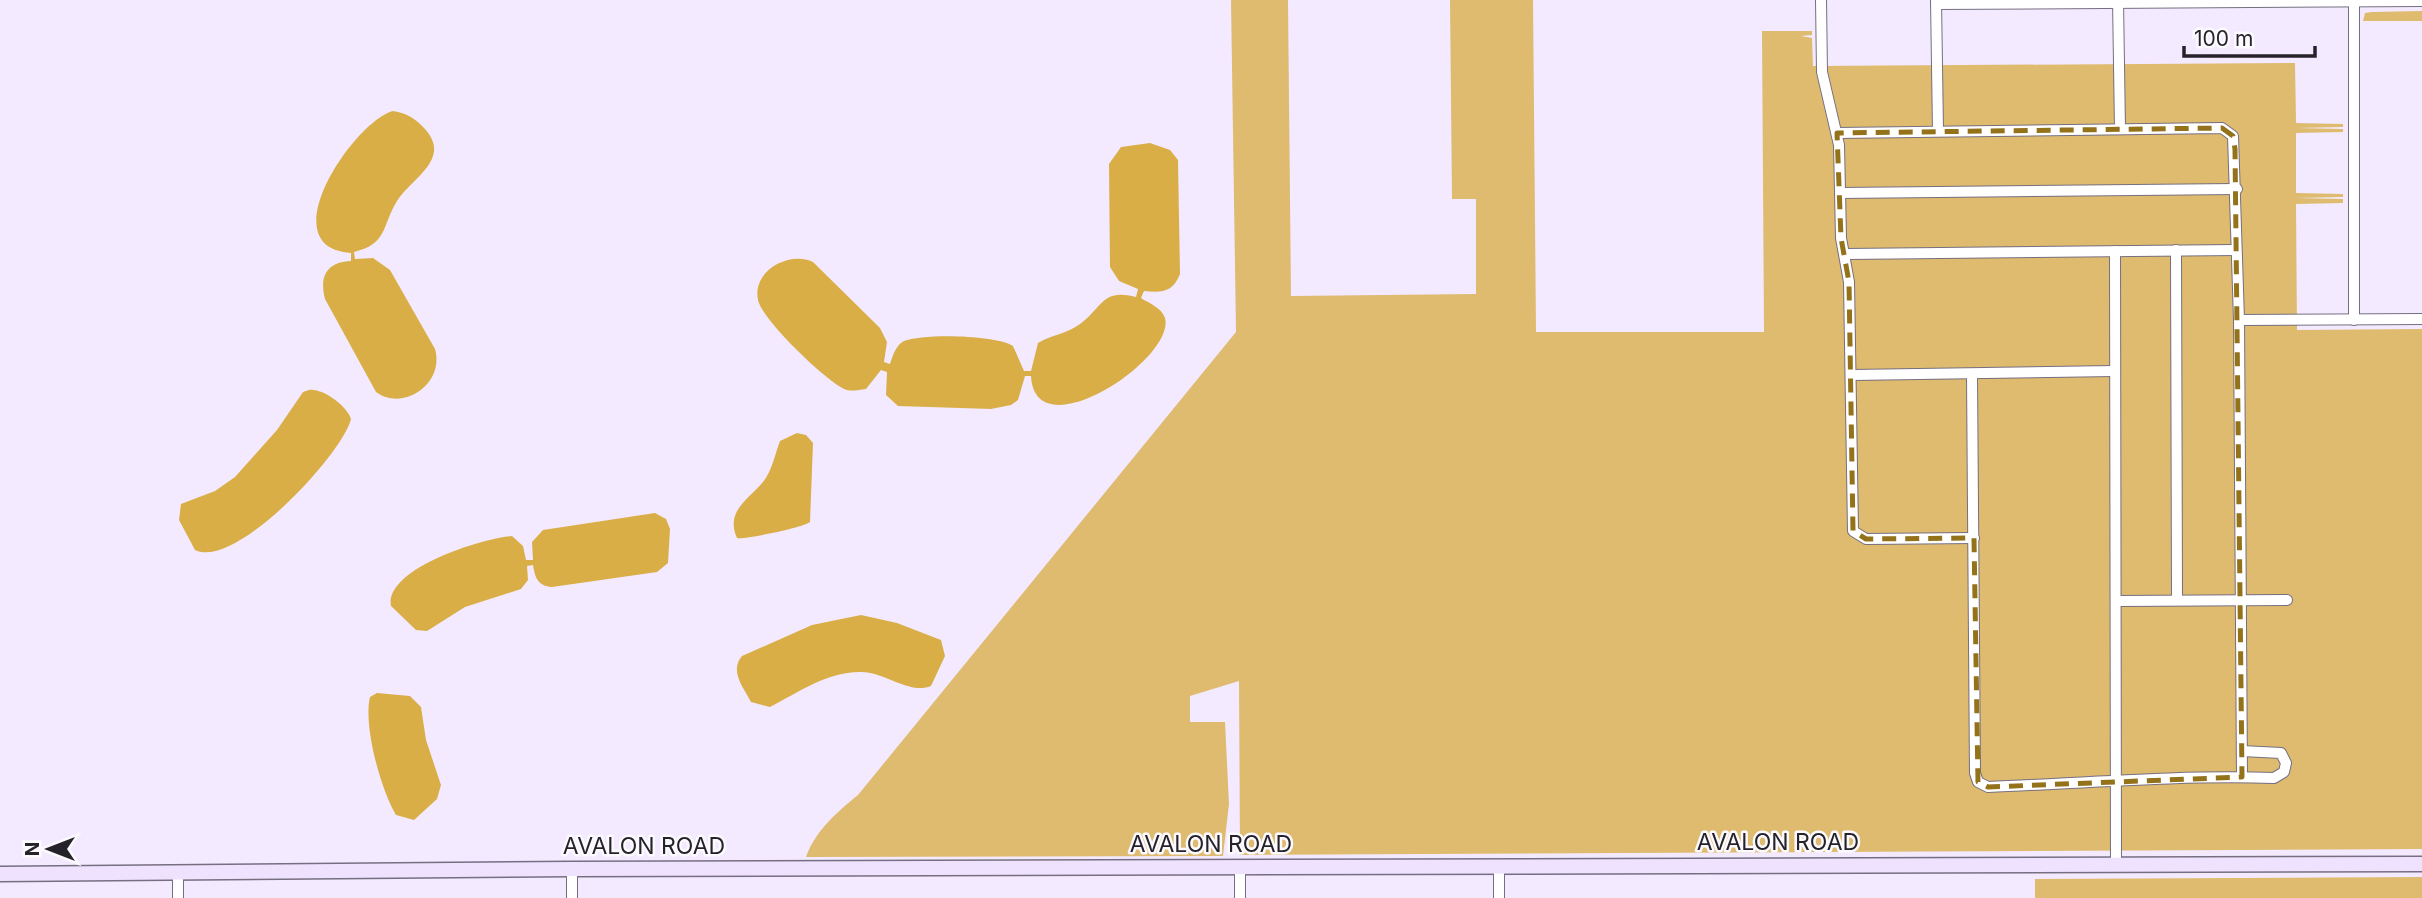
<svg xmlns="http://www.w3.org/2000/svg" width="2422" height="898" font-family="Inter,sans-serif">
<rect width="100%" height="100%" fill="#f3eaff"/>
<g fill="#debb6f">
<path d="M1231,0h57l3,296 185,-2v-95h-24l-2,-199h83l3,332h228l-2,-301h50v4l-11,1 11,2 1,28 482,-3 1,60 47,1v3l-47,1 47,1v3l-47,1v60l47,1v3l-47,1 47,1v4l-47,1 1,126 125,-1v520l-1182,6 -1,-174 -49,15v26h35l4,82 -6,52 -417,1c10,-27 30,-44 52,-62l378,-463z"/>
<polygon points="2422,11 2422,21 2363,21 2365,13 2372,12"/>
<polygon points="2422,877 2422,898 2035,898 2035,879"/>
</g>
<g fill="#daae47">
<path d="M393,111c14,2 23,8 32,18 27,30 -13,49 -28,72 -15,24 -9,43 -43,51l1,7 18,-1 17,12 45,79c10,35 -32,63 -59,43l-51,-93c-6,-23 2,-37 26,-38v-8c-82,-5 2,-131 42,-142z"/>
<path d="M1150,143l20,7 8,10 2,114c-7,18 -18,19 -36,17l-3,7c9,6 20,9 24,20 11,41 -130,134 -134,58h-6l-7,24 -7,5 -20,4 -93,-3 -12,-11 1,-23 -6,-2 -15,19c-8,1 -15,3 -22,0 -19,-9 -82,-69 -86,-89 -6,-30 32,-49 55,-38l67,66 7,14 -3,20 6,2c3,-9 6,-19 14,-23 19,-8 94,-6 109,5l11,25h7l7,-28c13,-8 29,-9 42,-19 23,-17 22,-36 56,-27l2,-8 -19,-8 -9,-14 -1,-103 12,-17z"/>
<path d="M309,390c14,-2 38,16 42,29 -9,36 -116,151 -156,131l-16,-30 2,-16 34,-13 20,-14 42,-47 26,-38z"/>
<path d="M797,433l9,2 7,8 -3,79c-5,5 -66,18 -73,16 -12,-27 11,-38 26,-56 9,-11 12,-28 17,-41z"/>
<path d="M655,513l11,6 4,10 -2,34 -11,9 -105,15c-14,-1 -17,-9 -19,-22l-6,1 1,14 -7,9 -56,18 -38,24 -11,-1 -25,-24c-7,-37 91,-68 121,-70l11,10 3,14h7l-1,-18 11,-12z"/>
<path d="M861,615l36,8 44,17 4,16 -14,30c-21,9 -47,-14 -69,-14 -34,-1 -63,20 -92,35l-19,-5c-7,-14 -22,-31 -9,-46l70,-31z"/>
<path d="M377,693l33,3 11,11 5,33 15,45 -4,14 -23,21 -18,-5c-15,-25 -33,-89 -26,-118z"/>
</g>
<g fill="none" stroke-linecap="round" stroke-linejoin="round">
<defs>
<g id="street">
<polyline points="1821,0 1822,72 1839,145 1841,238 1849,282 1853,531 1866,539 1974,538"/>
<polyline points="1936,0 1938,131"/>
<polyline points="2118,0 2120,129"/>
<polyline points="2354,2 2354,320"/>
<polyline points="1936,4 2422,1"/>
<polyline points="1837,133 2222,128 2233,136 2239,320 2242,777"/>
<polyline points="1840,193 2237,189"/>
<polyline points="2176,250 2177,600"/>
<polyline points="2115,251 2116,864"/>
<polyline points="1846,254 2236,250"/>
<polyline points="2239,320 2422,319"/>
<polyline points="1852,375 2114,371"/>
<path d="M1972,375l3,398 3,9 10,5c96,-4 190,-12 286,-9l10,-6 2,-9 -5,-10 -39,-2"/>
<polyline points="2118,601 2287,600"/>
<polyline points="1499,865 1499,898"/>
<polyline points="1240,866 1240,898"/>
<polyline points="178,898 178,874"/>
<polyline points="572,898 572,869"/>
</g>
<polyline id="secondary" points="0,874 572,869 2422,864"/>
</defs>
<use href="#street" stroke="#766f81" stroke-width="12"/>
<use href="#secondary" stroke="#766f81" stroke-width="17"/>
<use href="#street" stroke="#fff" stroke-width="10"/>
<use href="#secondary" stroke="#eee2fe" stroke-width="14"/>
</g>
<path fill="none" stroke="#94721a" stroke-width="5" stroke-dasharray="14 9" stroke-linejoin="round" d="M2222,128l11,8 2,13 7,628 -254,10 -10,-5 -4,-244 -108,1 -13,-8 -4,-249 -8,-44 -4,-105z"/>
<g text-anchor="middle" dominant-baseline="central" stroke-width="5" stroke-linejoin="round" paint-order="stroke">
<g font-size="23" fill="#26222a" stroke="#fcfaff">
<text x="1778" y="842">AVALON ROAD</text>
<text x="1211" y="844">AVALON ROAD</text>
<text x="644" y="846">AVALON ROAD</text>
</g>
</g>
<g transform="translate(49 849) rotate(270)" stroke="#fcfaff" stroke-width="5" paint-order="stroke">
<path d="M0-5L12 26L0 18L-12 26Z" fill="#26222a"/>
<text y="-10" font-size="19" font-weight="bold" text-anchor="middle" fill="#26222a">N</text>
</g>
<path d="M2184 46v10h131v-10" fill="none" stroke="#26222a" stroke-width="3.5"/>
<text x="2194" y="46" font-size="21" fill="#26222a" stroke="#fcfaff" stroke-width="5" paint-order="stroke">100 m</text>
</svg>
